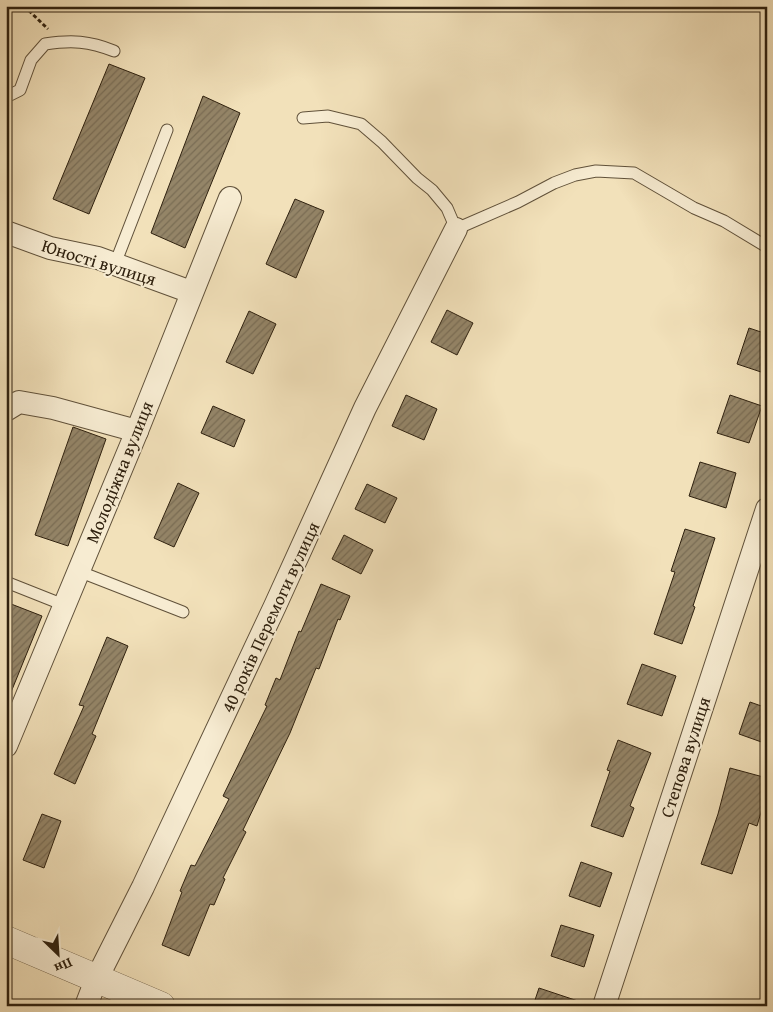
<svg xmlns="http://www.w3.org/2000/svg" width="773" height="1012" font-family="'Gentium Book Plus',serif">
<defs>
<pattern id="building-hatch" width="6" height="6" patternUnits="userSpaceOnUse" patternTransform="scale(1.25)"><rect width="6" height="6" fill="#948568"/><path d="M-1 1l2-2M0 6l6-6M5 7l2-2" fill="none" stroke="#796c54"/></pattern>
</defs>
<rect width="100%" height="100%" fill="#f2e1ba"/>
<filter id="stains"><feTurbulence type="fractalNoise" baseFrequency=".004" numOctaves="4"/><feColorMatrix values="0 0 0 0 .2 0 0 0 0 .09 0 0 0 0 .02 0 0 0 .5 -.17"/></filter>
<radialGradient id="worn" r=".72"><stop offset=".6" stop-color="#630" stop-opacity="0"/><stop offset="1" stop-color="#630" stop-opacity=".3"/></radialGradient>
<g fill="url(#building-hatch)" stroke="#2f210f">
<polygon points="109,64 145,78 89,214 53,199"/>
<polygon points="203,96 240,113 185,248 151,233"/>
<polygon points="295,199 324,211 296,278 266,264"/>
<polygon points="447,310 473,323 457,355 431,342"/>
<polygon points="249,311 276,324 253,374 226,362"/>
<polygon points="749,328 767,334 767,374 737,364"/>
<polygon points="406,395 437,409 424,440 392,426"/>
<polygon points="730,395 762,406 749,443 717,433"/>
<polygon points="213,406 245,420 234,447 201,433"/>
<polygon points="73,427 106,439 68,546 35,535"/>
<polygon points="700,462 736,473 726,508 689,496"/>
<polygon points="178,483 199,493 174,547 154,538"/>
<polygon points="367,484 397,498 385,523 355,509"/>
<polygon points="685,529 715,538 693,606 695,607 682,644 654,634 675,572 671,571"/>
<polygon points="344,535 373,550 361,574 332,559"/>
<polygon points="321,584 350,596 340,620 338,619 319,669 316,668 290,733 243,830 246,832 223,878 225,879 214,905 210,904 189,956 162,945 182,892 180,891 191,865 195,866 229,799 223,796 267,706 265,705 276,678 280,680 299,631 301,632"/>
<polygon points="6,602 42,616 7,702 6,702"/>
<polygon points="107,637 128,646 92,734 96,736 75,784 54,774 84,706 79,705"/>
<polygon points="642,664 676,676 662,716 627,704"/>
<polygon points="750,702 767,708 767,744 739,734"/>
<polygon points="618,740 651,753 630,806 634,808 623,837 591,826 610,771 607,770"/>
<polygon points="730,768 767,778 767,792 757,826 749,823 732,874 701,864 718,814"/>
<polygon points="42,814 61,821 44,868 23,860"/>
<polygon points="581,862 612,873 600,907 569,896"/>
<polygon points="561,925 594,935 584,967 551,956"/>
<polygon points="539,988 584,1003 583,1006 533,1006"/>
</g>
<g fill="none" stroke-linecap="round" stroke-linejoin="round">
<defs>
<g id="service">
<path d="M6,97l14,-7 11,-30 14,-16c27,-4 44,-3 69,7"/>
<polyline points="303,118 328,116 361,124 382,142 417,178 432,190 447,208 456,229 518,202 554,183 575,175 596,171 634,173 694,208 724,221 767,247"/>
<polyline points="115,264 167,130"/>
<polyline points="78,571 183,612"/>
<polyline points="6,582 64,605"/>
</g>
<g id="minor">
<polyline points="6,232 50,248 98,258 191,292"/>
<polyline points="6,410 19,402 53,408 137,431"/>
<polyline points="6,746 137,431 230,198"/>
<polyline points="86,1006 96,980 143,887 275,606 365,408 456,229"/>
<polyline points="604,1006 767,509"/>
</g>
<polyline id="tertiary" points="6,940 161,1006"/>
</defs>
<use href="#service" stroke="#60513a" stroke-width="13"/>
<use href="#minor" stroke="#60513a" stroke-width="24"/>
<use href="#tertiary" stroke="#60513a" stroke-width="29"/>
<polyline stroke="#2f210f" stroke-width="3" stroke-dasharray="4 2.5" stroke-linecap="butt" points="24,6 48,29"/>
<use href="#service" stroke="#f7ecd2" stroke-width="11"/>
<use href="#minor" stroke="#f7ecd2" stroke-width="22"/>
<use href="#tertiary" stroke="#f7ecd2" stroke-width="28"/>
</g>
<g text-anchor="middle" dominant-baseline="central" stroke-width="4" stroke-linejoin="round" paint-order="stroke">
<g font-size="18" fill="#2f210f" stroke="#f7ecd2">
<text transform="translate(99 262) rotate(17)">Юності вулиця</text>
<text transform="translate(119 472) rotate(-68)">Молодіжна вулиця</text>
<text transform="translate(270 617) rotate(-65)">40 років Перемоги вулиця</text>
<text transform="translate(685 757) rotate(-72)">Степова вулиця</text>
</g>
</g>
<rect width="773" height="1012" fill="none" stroke="#f2e1ba" stroke-width="25"/>
<rect x="8" y="8" width="758" height="997" fill="none" stroke="#2f210f" stroke-width="2.5"/>
<rect x="12" y="12" width="748" height="987" fill="none" stroke="#2f210f"/>
<g transform="translate(58 954) rotate(155)" stroke="#f7ecd2" stroke-width="4" paint-order="stroke">
<path d="M0-4L9 19L0 12L-9 19Z" fill="#2f210f"/>
<text y="-8" font-size="14" font-weight="bold" text-anchor="middle" fill="#2f210f">Пн</text>
</g>
<rect width="100%" height="100%" filter="url(#stains)"/>
<rect width="100%" height="100%" fill="url(#worn)"/>
</svg>
